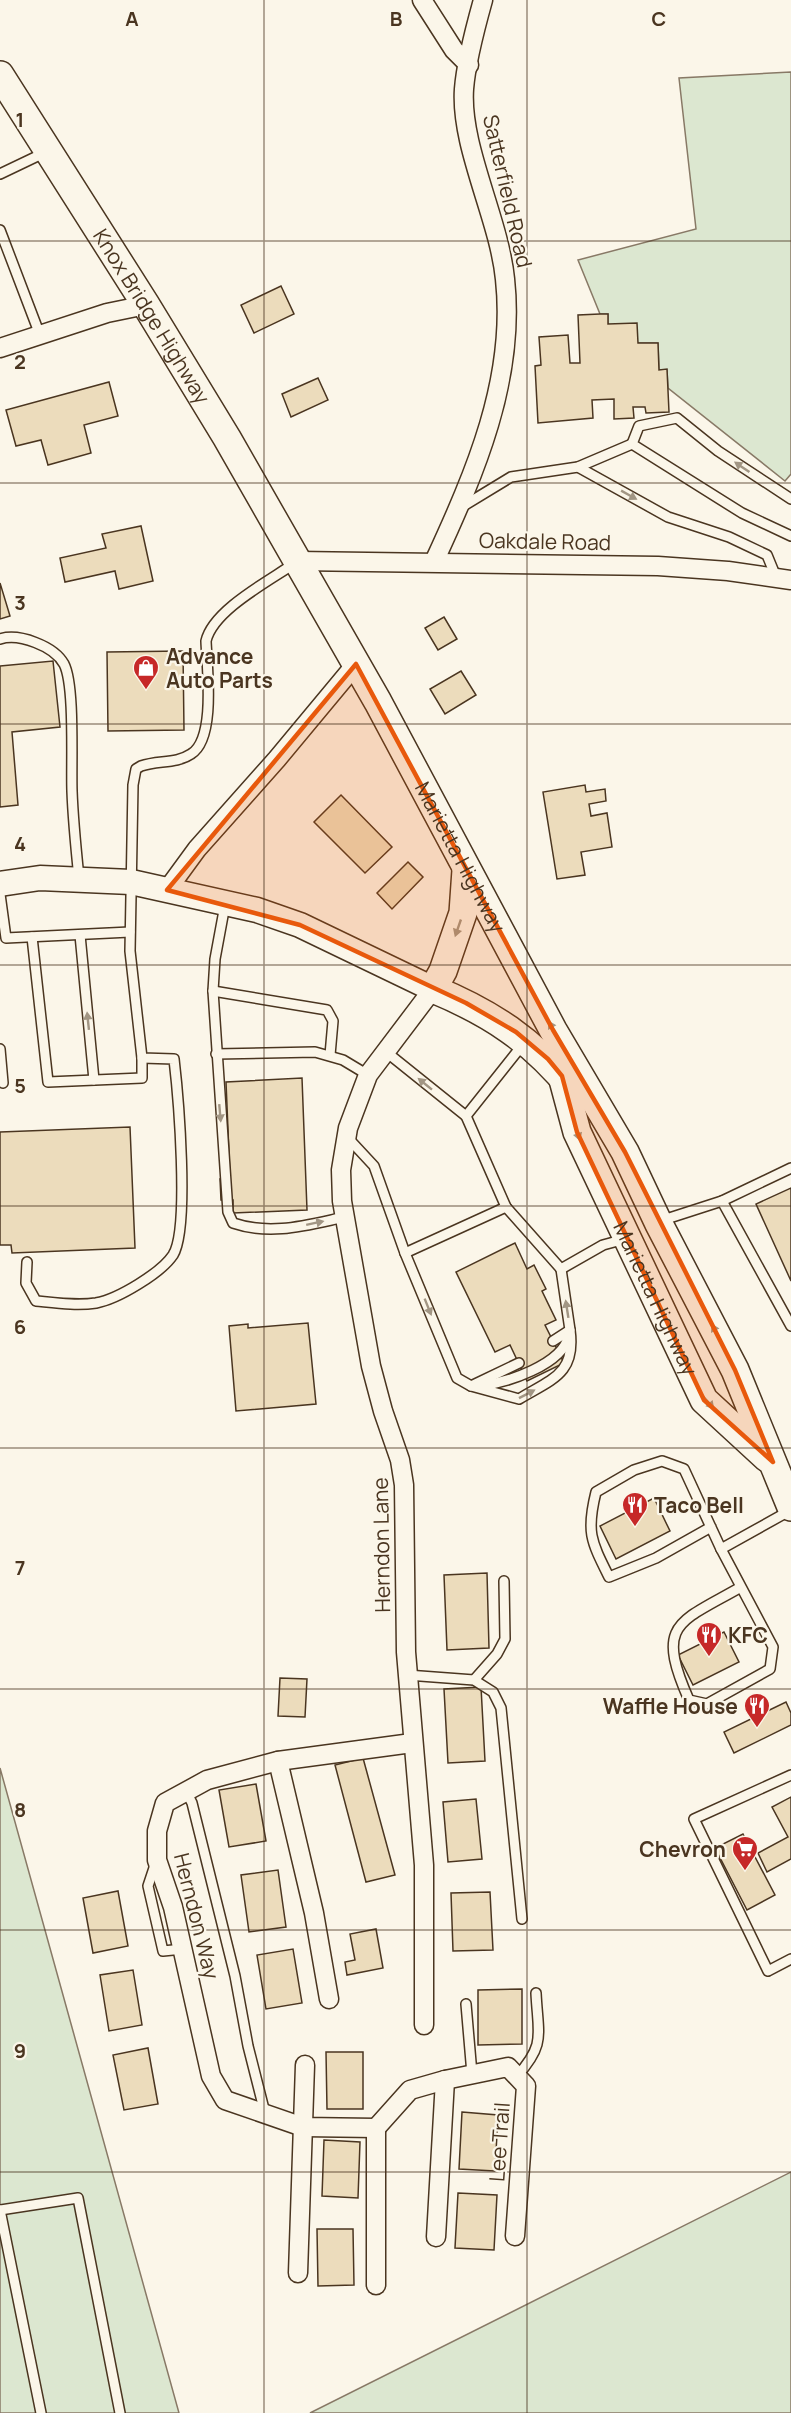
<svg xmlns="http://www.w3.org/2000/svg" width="791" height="2413" font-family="Manrope,sans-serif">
<rect width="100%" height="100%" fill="#fbf6e9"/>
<g fill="#dce7d0" stroke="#887966" stroke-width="1.5">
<polygon points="791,72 791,474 785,481 668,388 667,370 659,370 658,343 638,343 608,324 608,314 600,314 578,260 696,229 679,78"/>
<polygon points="0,1768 179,2413 0,2413"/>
<polygon points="791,2172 791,2413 310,2413"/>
</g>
<g fill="#ecdcbc" stroke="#4a3520" stroke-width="1.5">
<polygon points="281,286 294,314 254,333 241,305"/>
<polygon points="600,314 608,314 608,324 637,323 638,343 658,343 659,370 667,369 669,412 646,413 645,407 633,407 634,418 614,419 614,399 592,400 593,418 538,423 535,366 541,365 539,337 568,335 570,363 580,363 578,315"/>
<polygon points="318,378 328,400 291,417 282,394"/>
<polygon points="109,382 118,416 84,425 91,453 48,465 41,440 16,446 6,410"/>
<polygon points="141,526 153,581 119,589 115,571 65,582 60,558 106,548 102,534"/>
<polygon points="0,583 10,616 0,619"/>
<polygon points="444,617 457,639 438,650 425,628"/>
<polygon points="183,651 184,730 108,731 107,652"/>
<polygon points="53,661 60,727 12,732 18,805 0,807 0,666"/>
<polygon points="461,671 476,695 445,714 430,689"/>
<polygon points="585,785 586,792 605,789 606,801 589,804 591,816 607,813 612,847 581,852 585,875 557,879 543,792"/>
<polygon points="341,795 392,847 365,873 314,822"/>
<polygon points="408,862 423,877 392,909 377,893"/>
<polygon points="302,1078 307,1210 233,1213 233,1200 221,1200 220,1179 230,1178 226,1082"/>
<polygon points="130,1127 135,1248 12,1253 11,1245 0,1245 0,1132"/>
<polygon points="791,1188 791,1281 756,1204"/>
<polygon points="515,1243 527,1269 534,1265 546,1289 542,1291 556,1320 545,1325 564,1363 527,1381 510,1345 495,1352 456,1272"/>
<polygon points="308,1323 316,1404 236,1411 229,1326 248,1324 248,1328"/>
<polygon points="654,1498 670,1531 616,1559 600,1526"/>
<polygon points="487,1573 489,1648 447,1650 444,1575"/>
<polygon points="724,1632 739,1662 693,1685 678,1655"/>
<polygon points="280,1678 307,1679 305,1717 278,1716"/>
<polygon points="481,1687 485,1761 448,1763 444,1689"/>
<polygon points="786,1702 791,1713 791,1725 734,1753 724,1732"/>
<polygon points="363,1758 395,1875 366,1882 335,1765"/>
<polygon points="256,1784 266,1841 229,1847 219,1790"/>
<polygon points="791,1797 791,1859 767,1872 758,1853 788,1837 772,1807"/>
<polygon points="476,1799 482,1859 448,1862 443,1802"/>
<polygon points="743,1834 775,1895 747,1910 715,1848"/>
<polygon points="278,1870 286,1927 249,1932 241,1875"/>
<polygon points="118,1891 128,1946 93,1953 83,1898"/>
<polygon points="490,1892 493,1950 453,1951 451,1893"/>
<polygon points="376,1929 383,1968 347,1975 345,1962 355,1960 350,1934"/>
<polygon points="293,1949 302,2003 266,2009 257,1955"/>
<polygon points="133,1970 142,2025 109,2031 100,1975"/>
<polygon points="522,1989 522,2044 478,2045 478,1990"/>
<polygon points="148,2048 158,2104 124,2110 113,2055"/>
<polygon points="326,2052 363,2052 363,2109 327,2109"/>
<polygon points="462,2112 498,2115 495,2171 459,2169"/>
<polygon points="324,2140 360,2142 358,2198 322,2196"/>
<polygon points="458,2193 497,2195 494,2250 455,2248"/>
<polygon points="317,2229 353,2229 354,2285 318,2286"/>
</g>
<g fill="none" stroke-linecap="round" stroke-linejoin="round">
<defs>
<g id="lane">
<polyline points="0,174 46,152"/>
<polyline points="0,230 40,335"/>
<polyline points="578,467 668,517 729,537 767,555 776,577"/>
<polyline points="791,499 718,451 677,418 639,426 632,444 742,513 791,536"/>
<polyline points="460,508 511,477 578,467 632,444"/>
<path d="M0,639c19,-6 54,7 64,25 11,21 7,100 8,127 1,29 4,58 7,87"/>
<polyline points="0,894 6,938 130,932"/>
<path d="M225,905l-10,54 -2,32 15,221 5,11c38,13 74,2 112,-6"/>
<polyline points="80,935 94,1080"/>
<polyline points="32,937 48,1082 142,1078 142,1058"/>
<polyline points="213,991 327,1010 333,1021 330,1055"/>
<polyline points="0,1049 3,1083"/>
<polyline points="385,1051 466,1116 506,1207 561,1269 603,1245 625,1239"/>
<polyline points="216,1054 315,1052 343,1060 368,1075"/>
<polyline points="466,1116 524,1043"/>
<polyline points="348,1138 374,1166 405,1253 457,1378 471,1386 519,1363"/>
<polyline points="722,1201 791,1326"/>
<polyline points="660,1221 722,1201 791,1168"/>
<polyline points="405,1253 506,1207"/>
<path d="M27,1262l-1,21 10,18c20,2 41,5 60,2 22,-4 65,-30 77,-48 17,-27 5,-162 1,-196l-32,-1 -12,-107 3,-166 3,-16 5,-3c17,-6 35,-2 50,-12 25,-15 16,-86 15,-113 7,-31 63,-60 89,-78"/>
<polyline points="553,1341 570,1330 561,1269"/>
<path d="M471,1386l48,13c33,-20 57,-25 51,-69"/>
<path d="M479,1386c27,-3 84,-21 90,-51"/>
<path d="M711,1527l-55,31 -47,19c-18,-36 -23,-45 -13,-85l38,-22 28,-9 22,8 37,80"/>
<path d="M741,1587c-63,36 -86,36 -52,113l18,4 63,-35 3,-22 -52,-98 70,-39"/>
<polyline points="407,1675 474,1680 493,1692 501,1708 522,1919"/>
<polyline points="474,1680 497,1654 505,1639 504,1581"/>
<polyline points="791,1775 694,1819 768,1971 791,1959"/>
<polyline points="186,1791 192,1803 235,1976 248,2046 265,2113"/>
<polyline points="156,1862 148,1886 163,1951 183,1949"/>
<polyline points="466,2004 472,2074"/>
<path d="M517,2076c29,-32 21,-41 19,-83"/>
<polyline points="0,2210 78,2198 120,2413"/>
<polyline points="0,2210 41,2413"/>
</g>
<g id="street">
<polyline points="422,0 454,50 469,65"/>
<polyline points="0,348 107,313 146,305"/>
<polyline points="297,561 658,566 728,571 791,580"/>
<path d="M434,562c41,-89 82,-183 71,-283 -6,-61 -45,-132 -41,-190 2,-26 12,-64 19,-89"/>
<polyline points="167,890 197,849 277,759 356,664"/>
<polyline points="412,1743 278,1761 207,1780 165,1803 157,1831 157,1860 173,1907 211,2076 225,2100 303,2127 376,2128 410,2090 445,2080 508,2067 526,2086 515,2236"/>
<polyline points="278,1761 314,1913 329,1999"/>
<polyline points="424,2025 424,1865 406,1652 404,1485 400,1460 383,1411 371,1366 342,1201 341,1170 348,1128 368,1075 433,989"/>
<polyline points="376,2128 376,2285"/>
<polyline points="436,2237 445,2080"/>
<polyline points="298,2273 305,2065"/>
</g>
<polyline id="secondary" points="0,884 40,878 131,882 257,910 300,925 433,989"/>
<g id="primary">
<path id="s1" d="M0,75l146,230 81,133 151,264 175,328 72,122 34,72 76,146 56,137"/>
<path d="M466,870l-3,43 -20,58 -10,18c58,24 99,51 139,100"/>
<path id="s2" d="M562,1076l15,56 127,268 63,58"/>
</g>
</defs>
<use href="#lane" stroke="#4a3520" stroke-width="12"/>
<use href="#street" stroke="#4a3520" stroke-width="21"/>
<use href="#secondary" stroke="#4a3520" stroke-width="27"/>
<use href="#primary" stroke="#4a3520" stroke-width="30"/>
<use href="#lane" stroke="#fbf6e9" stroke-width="9"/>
<use href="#street" stroke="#fbf6e9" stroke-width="18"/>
<use href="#secondary" stroke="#fbf6e9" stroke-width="24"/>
<use href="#primary" stroke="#fbf6e9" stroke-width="27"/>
</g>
<defs><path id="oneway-solid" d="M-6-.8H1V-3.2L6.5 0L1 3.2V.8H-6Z" transform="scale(1.5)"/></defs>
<g fill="#a29684">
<use href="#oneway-solid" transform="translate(742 467) rotate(-146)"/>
<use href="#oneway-solid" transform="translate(629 495) rotate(29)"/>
<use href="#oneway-solid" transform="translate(458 928) rotate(109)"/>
<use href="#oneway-solid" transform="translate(88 1021) rotate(-96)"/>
<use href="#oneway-solid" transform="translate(553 1029) rotate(-120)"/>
<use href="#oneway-solid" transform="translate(425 1084) rotate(-141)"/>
<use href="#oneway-solid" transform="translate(220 1113) rotate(85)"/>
<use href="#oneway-solid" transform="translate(577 1132) rotate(70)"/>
<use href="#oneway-solid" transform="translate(315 1223) rotate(-12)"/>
<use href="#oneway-solid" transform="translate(428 1307) rotate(68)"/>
<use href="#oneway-solid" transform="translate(567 1309) rotate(-99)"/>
<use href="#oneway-solid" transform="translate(716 1332) rotate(-118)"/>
<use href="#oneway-solid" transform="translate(527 1394) rotate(-27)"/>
<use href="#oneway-solid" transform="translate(708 1402) rotate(49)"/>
</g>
<path fill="#e8590c" fill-opacity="0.2" stroke="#e8590c" stroke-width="4.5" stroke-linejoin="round" d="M356,664l197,366 72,122 110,218 38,92 -69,-62 -127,-268 -15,-56 -14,-17 -32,-27 -50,-29 -166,-78 -133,-35z"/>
<path fill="none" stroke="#4a3520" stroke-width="1.5" stroke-opacity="0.55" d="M264,0v2413M527,0v2413M0,241h791M0,483h791M0,724h791M0,965h791M0,1206h791M0,1448h791M0,1689h791M0,1930h791M0,2172h791"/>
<defs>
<symbol id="shop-pin" viewBox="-11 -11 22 30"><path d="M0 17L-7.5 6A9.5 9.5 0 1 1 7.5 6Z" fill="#c62828" stroke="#fbf6e9"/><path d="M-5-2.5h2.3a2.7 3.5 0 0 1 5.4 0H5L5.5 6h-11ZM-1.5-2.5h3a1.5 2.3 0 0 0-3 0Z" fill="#fff"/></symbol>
<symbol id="restaurant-pin" viewBox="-11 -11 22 30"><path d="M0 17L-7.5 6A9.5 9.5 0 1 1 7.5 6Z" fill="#c62828" stroke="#fbf6e9"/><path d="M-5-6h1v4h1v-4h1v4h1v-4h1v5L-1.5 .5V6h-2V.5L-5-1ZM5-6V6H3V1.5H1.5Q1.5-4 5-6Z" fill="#fff"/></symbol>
<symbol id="supermarket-pin" viewBox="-11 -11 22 30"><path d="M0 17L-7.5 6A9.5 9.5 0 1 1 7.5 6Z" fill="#c62828" stroke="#fbf6e9"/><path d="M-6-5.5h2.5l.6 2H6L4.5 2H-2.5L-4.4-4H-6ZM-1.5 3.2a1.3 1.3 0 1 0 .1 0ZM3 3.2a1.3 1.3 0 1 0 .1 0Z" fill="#fff"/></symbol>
</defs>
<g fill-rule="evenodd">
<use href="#shop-pin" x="131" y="653" width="30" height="40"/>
<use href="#restaurant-pin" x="620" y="1490" width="30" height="40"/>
<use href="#restaurant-pin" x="694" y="1620" width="30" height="40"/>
<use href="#restaurant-pin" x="742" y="1691" width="30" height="40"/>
<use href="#supermarket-pin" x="730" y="1834" width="30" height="40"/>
</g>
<g text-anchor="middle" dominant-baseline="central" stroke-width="4.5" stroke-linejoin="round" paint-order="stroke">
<g font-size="21" fill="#4a3520" stroke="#fbf6e9">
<text transform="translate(508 191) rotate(77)">Satterfield Road</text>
<text stroke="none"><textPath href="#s1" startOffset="285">Knox Bridge Highway</textPath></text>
<text transform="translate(545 541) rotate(1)">Oakdale Road</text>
<text stroke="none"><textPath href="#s1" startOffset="908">Marietta Highway</textPath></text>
<text stroke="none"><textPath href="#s2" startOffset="242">Marietta Highway</textPath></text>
<text transform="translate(381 1545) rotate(-91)">Herndon Lane</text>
<text transform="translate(197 1916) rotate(76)">Herndon Way</text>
<text transform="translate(499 2142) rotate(-86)">Lee Trail</text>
</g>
<g font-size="21" font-weight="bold" fill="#4a3520" stroke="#fbf6e9" text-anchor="start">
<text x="166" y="656">Advance<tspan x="166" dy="24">Auto Parts</tspan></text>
<text x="654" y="1505">Taco Bell</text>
<text x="728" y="1635">KFC</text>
<text x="738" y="1706" text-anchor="end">Waffle House</text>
<text x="726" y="1849" text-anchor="end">Chevron</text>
</g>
</g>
<g font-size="20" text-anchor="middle" font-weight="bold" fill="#4a3520" stroke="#fbf6e9" stroke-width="4.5" stroke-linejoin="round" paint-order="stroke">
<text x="132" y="26">A</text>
<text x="396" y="26">B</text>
<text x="659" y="26">C</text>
<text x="20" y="127">1</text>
<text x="20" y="369">2</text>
<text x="20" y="610">3</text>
<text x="20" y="851">4</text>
<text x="20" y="1093">5</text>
<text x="20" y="1334">6</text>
<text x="20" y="1575">7</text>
<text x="20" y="1817">8</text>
<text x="20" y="2058">9</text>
</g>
</svg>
